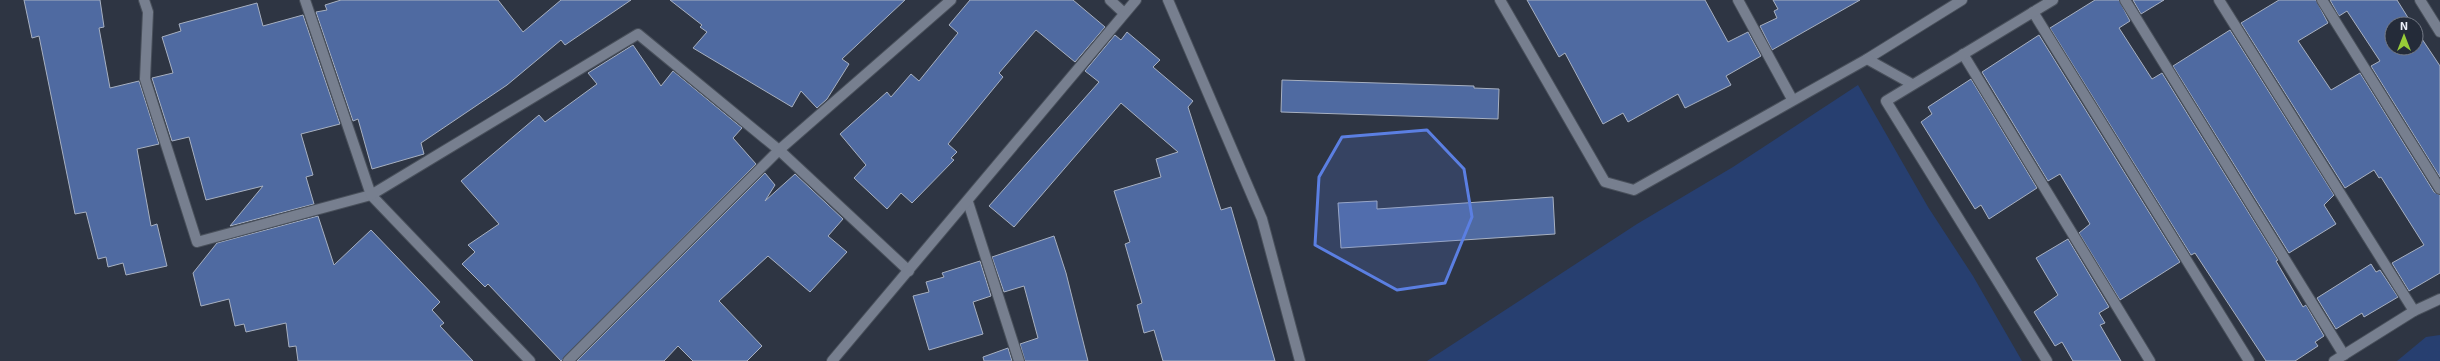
<svg xmlns="http://www.w3.org/2000/svg" width="2440" height="361" font-family="'Exo 2',sans-serif">
<rect width="100%" height="100%" fill="#2e3543"/>
<g fill="#273f70">
<polygon points="1858,85 1928,207 1973,276 2022,361 1427,361 1637,224 1733,167"/>
<polygon points="2440,335 2440,361 2397,361 2426,337"/>
</g>
<g fill="#4f6aa1" stroke="#a7b0c1">
<polygon points="24,0 100,0 104,27 99,28 110,88 139,81 159,144 137,149 151,226 157,224 167,266 126,275 123,263 108,267 106,257 98,259 86,212 75,214 39,36 32,38"/>
<polygon points="341,0 498,0 523,32 561,0 631,0 565,45 561,40 507,85 421,143 424,154 372,169 358,119 353,121 316,12 327,10 325,5"/>
<polygon points="670,0 905,0 842,59 849,64 827,99 817,108 801,91 792,107 693,48 707,32 700,27 702,25"/>
<polygon points="970,0 1073,0 1105,27 1075,62 1036,30 999,73 1003,77 948,144 957,152 951,158 954,160 912,203 901,193 887,209 854,178 866,165 840,134 887,92 891,97 911,74 919,81 958,33 949,25"/>
<polygon points="1527,0 1705,0 1728,42 1748,32 1761,56 1726,76 1731,85 1685,108 1678,94 1628,122 1623,113 1603,124 1565,53 1559,57"/>
<polygon points="1773,0 1860,0 1772,50 1760,26 1777,18 1774,11 1778,9"/>
<polygon points="2095,0 2119,0 2130,21 2119,28 2152,79 2162,73 2278,260 2276,261 2303,307 2306,305 2324,336 2315,342 2318,346 2295,361 2266,361 2195,253 2191,255 2050,28"/>
<polygon points="2133,0 2164,0 2141,14"/>
<polygon points="2279,0 2316,0 2328,23 2298,41 2331,90 2360,73 2434,192 2440,195 2440,273 2409,291 2392,263 2424,245 2381,177 2379,178 2374,170 2345,188 2241,23"/>
<polygon points="2330,0 2397,0 2412,24 2392,24 2392,48 2416,48 2416,30 2440,66 2440,177 2371,66 2380,61 2347,11 2339,16"/>
<polygon points="257,3 263,26 303,15 340,124 301,134 313,175 306,177 314,204 230,226 263,186 206,200 189,137 172,141 152,78 173,73 162,37 181,31 179,24"/>
<polygon points="2230,30 2334,195 2324,205 2336,224 2289,253 2173,66"/>
<polygon points="1127,32 1160,60 1153,67 1193,101 1188,107 1221,210 1231,207 1275,361 1163,361 1154,330 1144,333 1137,305 1142,303 1125,244 1130,242 1114,191 1161,177 1156,159 1178,152 1121,103 1014,227 989,206 1099,82 1085,71 1115,35 1121,40"/>
<polygon points="2039,35 2180,262 2120,300 2079,233 2090,224 2060,174 2048,181 1982,72"/>
<polygon points="633,45 661,86 673,71 742,128 733,138 756,164 561,361 488,284 485,287 462,264 475,252 468,245 499,224 461,181 539,115 545,122 597,84 588,73"/>
<polygon points="1971,79 2037,188 1989,219 1981,205 1975,209 1921,122 1932,114 1928,107"/>
<polygon points="1282,80 1474,86 1474,88 1499,89 1498,119 1281,112"/>
<polygon points="765,173 775,185 765,201 795,174 843,219 828,236 847,252 810,292 768,256 719,301 762,346 747,361 693,361 678,346 664,361 577,361"/>
<polygon points="1553,197 1555,234 1341,248 1338,203 1377,201 1377,209"/>
<polygon points="318,216 334,265 371,230 440,302 432,310 444,323 440,326 473,361 298,361 296,346 289,347 286,323 246,332 244,324 235,326 229,299 201,306 193,273 217,243"/>
<polygon points="1054,236 1066,273 1088,361 1025,361 1020,344 1038,338 1024,286 1004,292 992,257"/>
<polygon points="2068,239 2109,307 2099,313 2105,323 2100,325 2121,361 2073,361 2062,342 2055,346 2034,312 2058,295 2036,258"/>
<polygon points="980,261 991,296 973,302 983,334 929,350 913,296 929,292 926,282 944,277 942,273"/>
<polygon points="2371,264 2376,272 2380,270 2398,297 2364,317 2362,313 2336,329 2317,298"/>
<polygon points="1008,348 1012,361 984,361 983,357"/>
</g>
<g fill="none" stroke-linecap="round" stroke-linejoin="round">
<defs>
<g id="street">
<polyline points="144,0 148,12 145,79 197,242 371,195 530,361"/>
<polyline points="305,0 371,195 638,34 779,150 909,271"/>
<polyline points="1110,0 1124,13"/>
<polyline points="1168,0 1262,219 1300,361"/>
<polyline points="1500,0 1605,182 1634,190 1867,59 1962,0"/>
<polyline points="1738,0 1792,99"/>
<polyline points="2125,0 2344,355"/>
<polyline points="2219,0 2414,311"/>
<polyline points="2322,0 2440,189"/>
<polyline points="2420,0 2440,32"/>
<polyline points="2033,12 2249,361"/>
<polyline points="1963,54 2150,361"/>
<polyline points="1867,59 1912,84"/>
<polyline points="968,202 1019,361"/>
<polyline points="568,361 779,150 951,0"/>
<polyline points="832,361 1136,0"/>
<polyline points="2047,361 1886,101 2053,0"/>
<polyline points="2334,361 2414,311 2440,299"/>
</g>
</defs>
<use href="#street" stroke="#49505b" stroke-width="12"/>
<use href="#street" stroke="#777f8f" stroke-width="10"/>
</g>
<path fill="#5b7fe2" fill-opacity="0.2" stroke="#5b7fe2" stroke-width="3" stroke-linejoin="round" d="M1427,130l37,39 8,48 -27,66 -48,7 -82,-45 4,-68 23,-40z"/>
<g transform="translate(2404 36)"><circle r="19" fill="#242b39" stroke="#747a86"/>
<path d="M0-3L7 15L0 10L-7 15Z" fill="#97cc38"/>
<text y="-6" font-size="11" font-weight="bold" text-anchor="middle" fill="#ecf0f9">N</text>
</g>
</svg>
